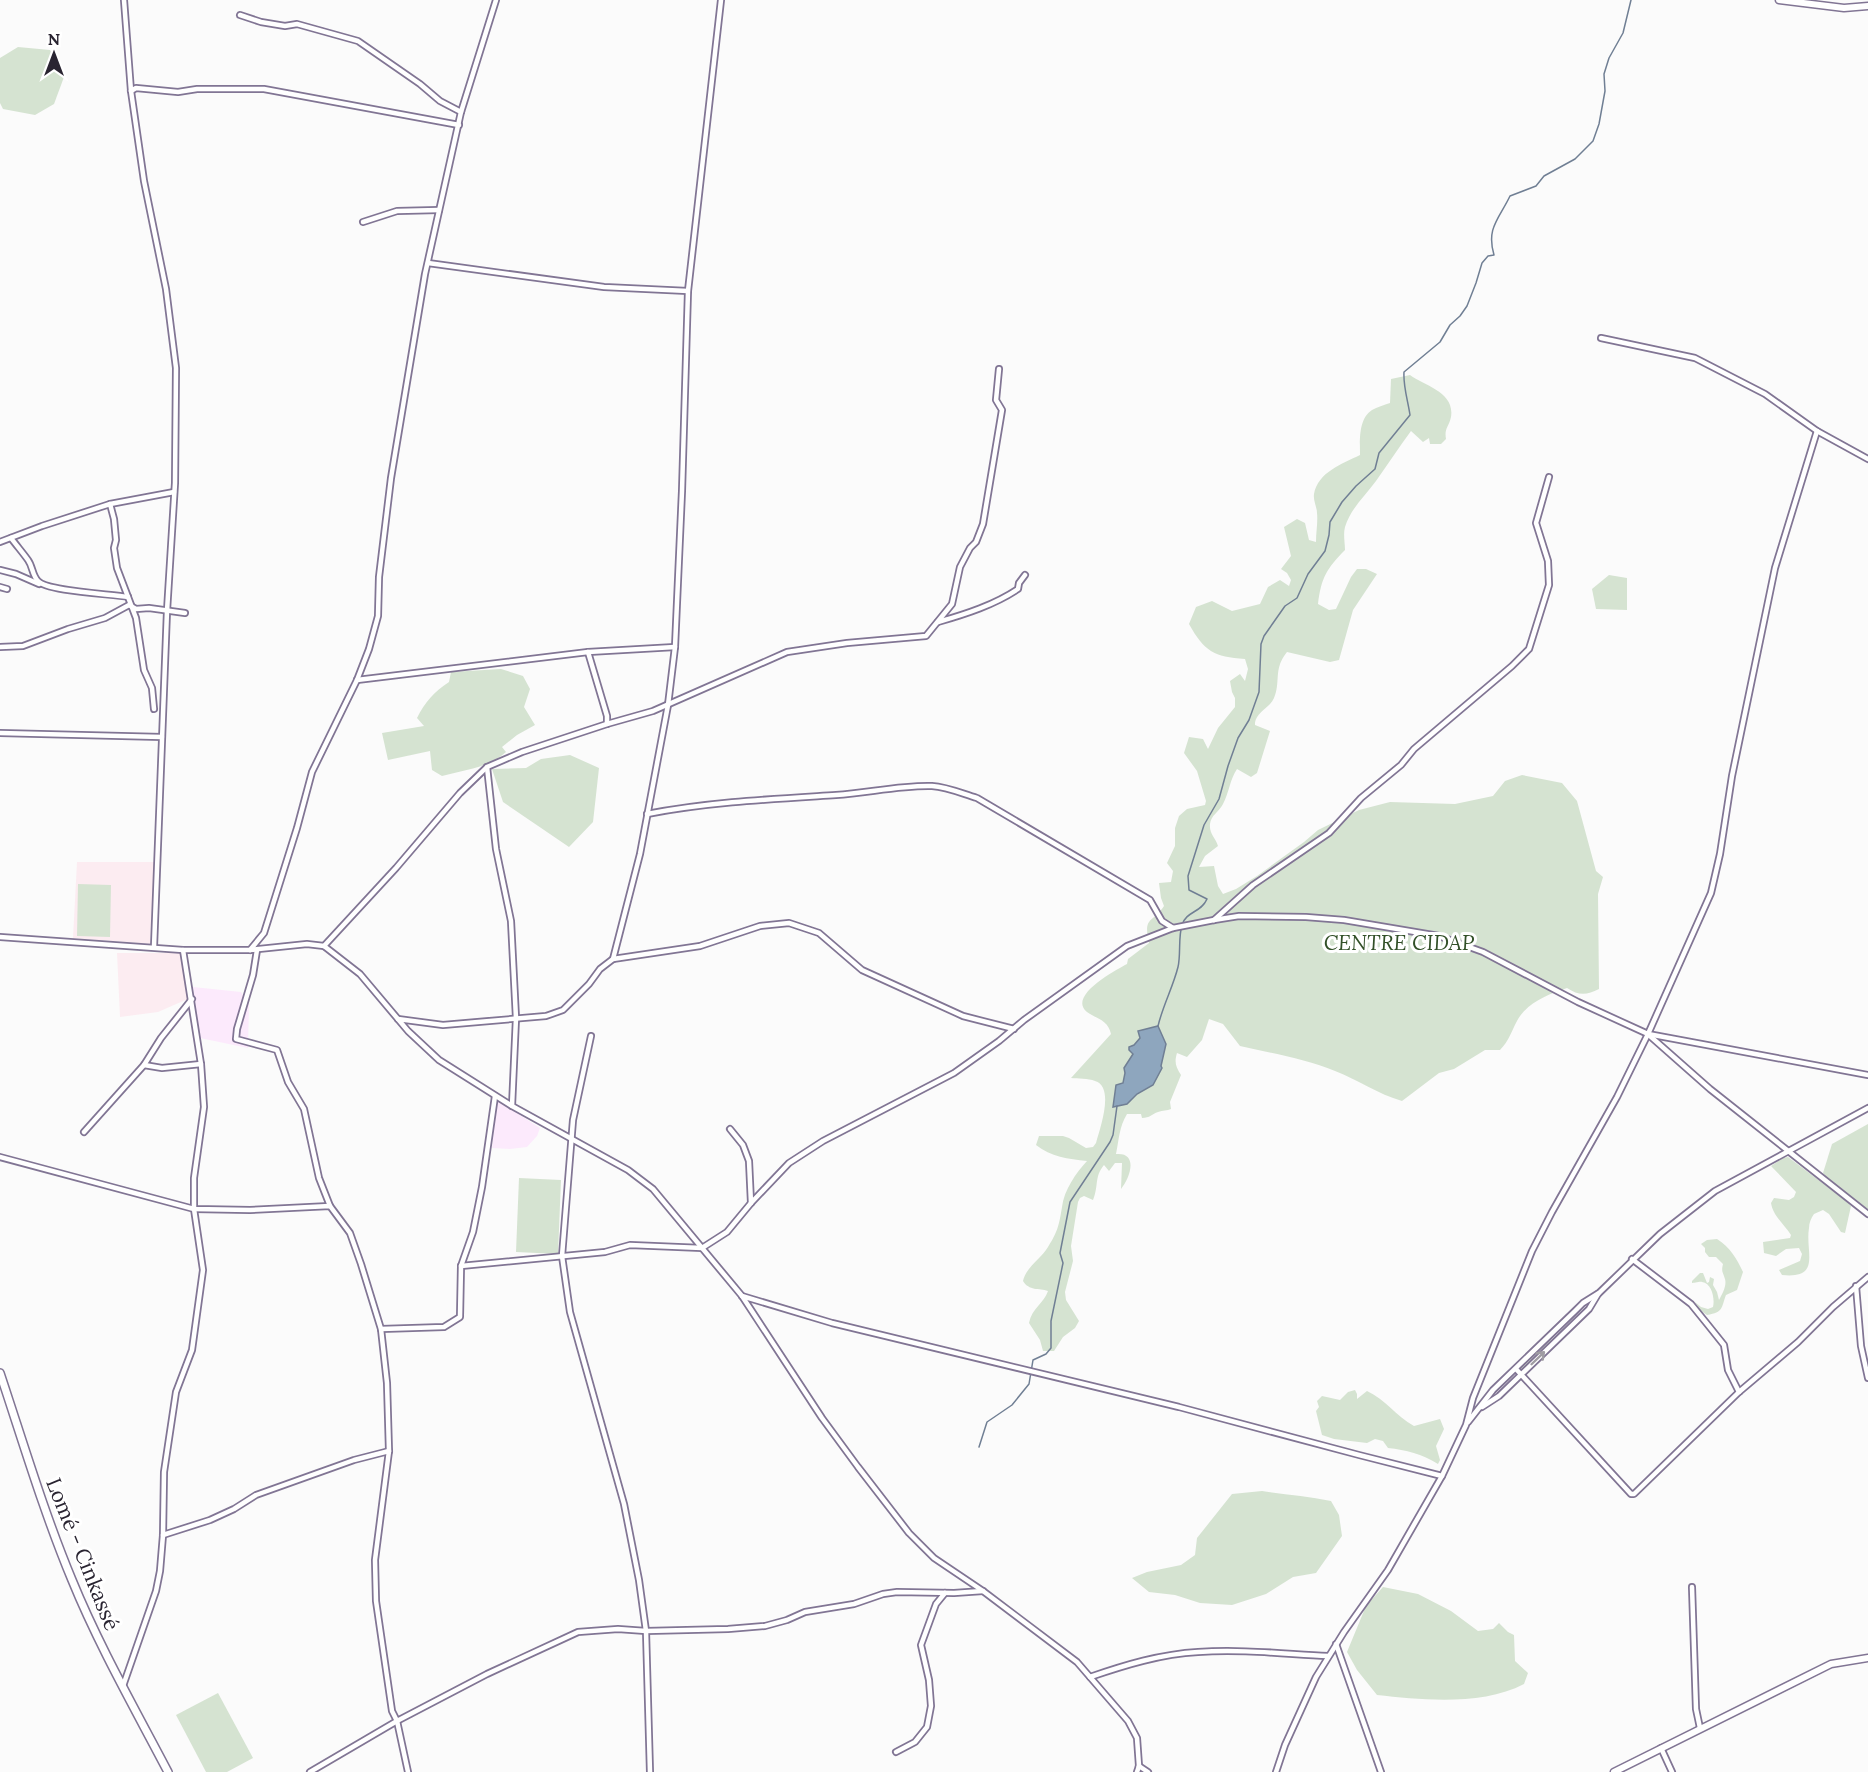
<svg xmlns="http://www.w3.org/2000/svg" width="1868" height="1772" font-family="Lora,serif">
<rect width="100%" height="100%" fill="#fbfbfb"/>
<g fill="#fceafc">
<polygon points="193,987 241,992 249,1004 248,1048 200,1038"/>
<polygon points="497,1100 540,1128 537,1136 527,1147 510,1149 492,1148"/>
</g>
<g fill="#fcecf1">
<polygon points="77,862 154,862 150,944 73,938"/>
<polygon points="117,953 182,953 190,998 158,1012 120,1017"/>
</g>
<g fill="#d5e3d1">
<polygon points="18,47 50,50 64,77 54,104 35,115 3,109 0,103 0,58"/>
<path d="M1410,375c15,11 45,17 41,42 -2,10 -7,11 -5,22l-5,5h-11l-1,-6 -6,4 -12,-11c-12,16 -23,33 -35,50 -11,15 -25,27 -31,46 -2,7 0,16 0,23 -18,18 -24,28 -27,54l11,6 7,-1 15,-32 6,-8h9l11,5 -24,36 -14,50 -9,2 -43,-10c-14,17 -6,30 -13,46 -5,11 -19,14 -19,27l15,6 -13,42 -6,4 -14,-8c-7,10 -8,24 -14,35 -4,8 -12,11 -13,20 -1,10 6,14 8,22l-13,10 -6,11 15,-1 4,20 5,8 13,-5 21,-13 47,-34 14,-12 41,-20 31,-8 65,2 38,-8 12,-15 17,-6 40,8 15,18 19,70 7,6 -5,17 1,95c-12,6 -20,7 -32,-1 -18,6 -41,15 -50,33 -6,11 -8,20 -17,29h-15l-31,19 -15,4 -37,28c-24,-7 -44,-21 -67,-30 -29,-12 -64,-18 -95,-25l-17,-22 -14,-5 -7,21 -15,17 -10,-4c-3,10 -1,14 4,22l-11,27 1,7c-4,2 -8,1 -13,3 -6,2 -8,6 -16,6l-1,-4h-14c-8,13 -8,26 -11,40 23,-2 14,24 5,35l1,-26h-7l-6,8 -5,-6c-10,12 -5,21 -11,35l-9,-4 -4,2 -2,4 -7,44 2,15 -8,31 1,8 13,21 -4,7 -12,9 -9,14h-11l-3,-11 -11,-17c3,-15 15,-20 19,-32 -9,-3 -19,0 -25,-10 3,-14 18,-22 25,-34 10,-16 11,-22 14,-40 2,-17 14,-34 25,-46 -19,-2 -36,-4 -51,-16l3,-9h24l6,2 17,10 7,-1 3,-4c4,-15 19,-56 -1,-62 -7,-3 -17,-2 -24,-3l40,-44c-3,-14 -14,-15 -24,-22 -20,-16 29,-42 40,-48l1,-5 21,-16c-6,-27 3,-19 15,-37l-3,-8 -2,-15 12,-1 2,-11 -6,-8 8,-17v-18l4,-12 8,-7 18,-4 1,-4 -9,-30 -13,-18 5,-16 14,2 5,10 10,-21 17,-21v-9l-3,-6 -2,-11 10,-7 5,7 3,-12 -3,-10c-31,-2 -41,-8 -56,-35l7,-17 16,-6 20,10 28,-7 8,-17 12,-7 9,6 2,-6 -4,-7 -6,-4 10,-13 -7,-29 13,-8 8,4 4,17 7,2c0,-10 2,-20 1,-29 0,-6 -4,-12 -3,-19 4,-22 28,-30 46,-39 0,-14 -2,-36 12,-45 5,-3 12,-5 18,-7l1,-24z"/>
<polygon points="1609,575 1627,578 1627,610 1596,609 1592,589"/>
<path d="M501,669l22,7 7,13 -6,18 11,18 -18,10 -15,12 4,5c-18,16 -42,18 -64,24l-10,-6 -2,-19 -42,9 -6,-27 42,-7 -7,-8c8,-16 17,-26 32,-36l2,-10z"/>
<polygon points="570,755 599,768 593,822 569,847 503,802 492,769 526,768 541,759"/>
<polygon points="78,884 111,885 110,937 77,936"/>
<polygon points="1868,1124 1868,1210 1830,1181 1823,1173 1832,1144"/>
<path d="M1788,1157l57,43 6,6 -6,27 -4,-1 -12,-18 -6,-4 -9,4c-3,4 -5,9 -5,14 -4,24 13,51 -27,47l-3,-5 21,-9 2,-7 -3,-6 -13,1 -10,7 -12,-3 -1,-11 27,-4 1,-3c-7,-11 -18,-19 -20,-32l3,-5 15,2 5,-3 2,-5 -25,-26 12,-8z"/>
<polygon points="519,1178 561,1180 558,1254 516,1252"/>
<path d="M1717,1239c13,8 20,20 26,33l-6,18 -11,5c-5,13 -2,17 -19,20l-6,-4 -6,-9 6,5 7,2 5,-2c2,-8 -1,-24 -11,-25 -1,-1 -9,1 -10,1v-2l8,-8h3l4,10 2,-1 1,-5 4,2 -1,6 4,7 2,8c3,-6 8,-14 6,-21 -2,-7 -4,-7 -2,-15l-7,-7h-7l-4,-5v-4l-4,-4 6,-4z"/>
<polygon points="1548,1340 1551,1340 1551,1343 1523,1369 1521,1369 1521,1367"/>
<path d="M1355,1390l2,4v5l10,-8c18,8 29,25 47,35l26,-7 4,10 -8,17 4,14 -2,4c-16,-10 -32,-14 -50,-16l-5,-7 -8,-2 -8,4 -33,-4 -12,-4 -6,-24 3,-4 -2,-6 5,-5 18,4 8,-8z"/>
<path d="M1262,1491c23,4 46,5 69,10l8,14 3,21 -26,37 -23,4 -27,17 -34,11 -32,-2 -25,-8 -26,-3 -17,-14 15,-6 34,-7 14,-10 2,-17 35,-44z"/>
<path d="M1383,1587l35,7 33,17 27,20 15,-2 6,-6 9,9 6,3 1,26 13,12 -4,11c-42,22 -102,16 -147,11l-20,-25 -10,-18 19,-46z"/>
<polygon points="218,1693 253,1758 227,1772 206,1772 176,1715"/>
</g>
<polygon fill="#8ea6be" stroke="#707f94" stroke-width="1.5" points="1158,1026 1166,1044 1161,1066 1162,1068 1153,1085 1137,1094 1127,1104 1113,1107 1116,1085 1123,1083 1125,1073 1124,1068 1133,1054 1129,1050 1129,1047 1134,1045 1140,1038 1138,1031"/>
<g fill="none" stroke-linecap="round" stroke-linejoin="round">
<g stroke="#707f94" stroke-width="1.5">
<path d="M1158,1026c5,-21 15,-39 20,-59 3,-13 0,-29 4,-42 4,-14 19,-12 25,-26l-18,-9 -1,-14 16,-51 15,-26 9,-33 10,-28 11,-18 10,-28 2,-48 3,-8 21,-30 12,-8 11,-24 17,-23 4,-16 1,-13 12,-20 14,-16 19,-17 4,-16 31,-38c-2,-14 -7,-29 -6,-43l36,-30 10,-17 10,-9 7,-10 9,-23 6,-20 6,-7 6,-1c-8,-27 5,-36 16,-59l26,-10 8,-10 31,-17 18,-18 6,-17 6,-33 -1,-17 5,-16 14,-25 8,-33"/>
<polyline points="979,1447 987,1422 1012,1405 1029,1384 1033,1360 1046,1354 1051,1348 1051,1321 1063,1263 1060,1253 1070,1202 1110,1142 1113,1135 1117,1106"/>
</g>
<defs>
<g id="minor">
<polyline points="124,0 131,91 144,181 166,289 176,368 175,483 167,611 154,947"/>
<polyline points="240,15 261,22 285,26 297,24 358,41 420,84 440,101 461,112"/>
<polyline points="131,91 136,88 178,92 197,89 264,89 459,125"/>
<polyline points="363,222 397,211 439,210"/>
<polyline points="428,263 604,287 688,291"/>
<polyline points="1601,338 1695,358 1765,394 1817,431 1868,459"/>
<polyline points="110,504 114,519 116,540 114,548 117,568 136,618 144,670 152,688 154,709"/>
<path d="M11,538c6,8 12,15 17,22 5,7 4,15 10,21 8,10 73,13 90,16"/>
<polyline points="0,542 42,526 110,504 174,492"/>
<polyline points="0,570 16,574 39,584"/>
<polyline points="0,587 7,589"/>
<path d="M938,622c28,-8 56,-17 80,-33l1,-6 6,-8"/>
<polyline points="0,647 23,646 68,629 105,618 129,605 136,609 149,608 185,613"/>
<polyline points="588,652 607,716 607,724"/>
<polyline points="357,680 588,652 675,647"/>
<polyline points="0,733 162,737"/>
<polyline points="487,767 496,849 511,921 516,1018 512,1106"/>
<path d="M647,814c63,-12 126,-15 189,-19 32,-2 64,-10 96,-9 16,1 31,8 45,12l173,102 12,21 11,7"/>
<polyline points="1214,920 1253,885 1329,833 1361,798 1401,765 1414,749 1512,666 1529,649 1549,585 1548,561 1536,523 1549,477"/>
<polyline points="0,937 183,950 250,950 307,944 324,946 360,974 408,1031 439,1060 512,1106 628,1170 653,1189 742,1296 822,1418 858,1467 909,1533 934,1558 983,1591 1077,1662 1128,1721 1137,1738 1139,1766 1137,1772"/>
<polyline points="324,946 396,868 460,793 487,767 522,752 607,724 653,711 787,652 847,643 926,636 952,604 960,567 970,548 976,542 983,524 1002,410 996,400 999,369"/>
<polyline points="250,950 264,933 297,828 312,772 357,680 369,649 378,616 379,577 391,478 425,274 461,112 496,0"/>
<polyline points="257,950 253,975 237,1029 236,1039 277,1050 288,1082 304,1109 319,1178 330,1206"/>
<polyline points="613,959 640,854 668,705 675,647 682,491 688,291 721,0"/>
<polyline points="398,1019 443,1025 546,1016 563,1010 589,984 600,969 613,959 700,946 760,926 789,923 819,933 862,970 963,1016 1014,1029"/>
<polyline points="591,1036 573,1120 562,1256 570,1312 624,1504 639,1580 646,1631 650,1772"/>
<polyline points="1650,1036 1710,1089 1868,1214"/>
<polyline points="144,1065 162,1068 201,1064"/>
<polyline points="730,1129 743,1145 749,1161 751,1203"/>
<polyline points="84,1132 144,1065 161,1038 192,999"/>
<polyline points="0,1157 194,1209 250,1210 330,1206 350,1233 361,1264 381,1329 387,1383 389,1451 375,1560 376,1601 392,1711 397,1721 408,1772"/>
<polyline points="1632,1259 1691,1304 1708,1325 1724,1345 1728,1370 1739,1392"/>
<polyline points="461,1266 605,1252 630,1245 702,1248 727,1232 751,1203 789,1163 823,1141 954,1073 999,1041 1024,1020 1127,946 1173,928 1214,920 1239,916 1306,917 1344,920 1439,936 1483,952 1578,1002 1648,1034 1868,1075"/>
<polyline points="1856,1286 1861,1346 1868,1378"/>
<polyline points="742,1296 832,1323 1179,1407 1359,1455 1442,1476"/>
<polyline points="381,1329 444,1327 460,1317 461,1266 473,1232 482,1187 495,1096"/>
<polyline points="1516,1369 1631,1494 1634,1494 1739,1392 1798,1342 1833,1307 1868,1277"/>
<polyline points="1482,1407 1499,1396 1589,1309 1598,1294"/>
<polyline points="1468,1422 1493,1390 1575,1311 1583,1303 1599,1293 1660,1234 1715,1191 1868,1108"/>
<polyline points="163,1535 210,1520 234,1509 256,1495 354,1460 389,1451"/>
<polyline points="1692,1587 1696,1709 1700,1728"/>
<polyline points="1336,1644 1381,1772"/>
<path d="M1090,1677c35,-12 71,-23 108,-25 44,-3 87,2 130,4"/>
<polyline points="123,1686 156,1591 160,1571 163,1535 164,1472 176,1392 192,1350 203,1270 194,1209 194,1178 204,1107 201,1064 183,950"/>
<polyline points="1661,1748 1672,1772"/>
<polyline points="896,1752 915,1742 927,1727 931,1706 929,1680 921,1645 936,1604 945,1593"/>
<polyline points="1139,1766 1148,1772"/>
<polyline points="310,1772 397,1721 487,1674 578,1632 618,1629 646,1631 728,1629 765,1626 787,1620 805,1612 854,1604 883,1594 897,1592 954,1593 983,1591"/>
<polyline points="1276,1772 1285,1745 1316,1677 1344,1632 1388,1570 1442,1476 1466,1425 1473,1398 1532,1251 1552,1212 1617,1097 1648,1034 1711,893 1720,854 1732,776 1775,568 1817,431"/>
</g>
<g id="major">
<polyline points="1779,0 1844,8 1868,6"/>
<polyline points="1614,1772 1831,1664 1868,1658"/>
</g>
<path id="highway" d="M0,1373c23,69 44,140 72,207 27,66 63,129 96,192"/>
</defs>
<use href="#minor" stroke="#817594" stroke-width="8"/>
<use href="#major" stroke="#817594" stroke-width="9"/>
<use href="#highway" stroke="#817594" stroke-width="10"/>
<use href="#minor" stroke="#fff" stroke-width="4.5"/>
<use href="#major" stroke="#fff" stroke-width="6"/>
<use href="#highway" stroke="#fff" stroke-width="7"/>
</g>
<defs><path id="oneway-shaft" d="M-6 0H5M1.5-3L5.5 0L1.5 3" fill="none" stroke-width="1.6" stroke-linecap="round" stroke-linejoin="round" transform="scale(1.5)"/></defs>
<use stroke="#9f9ca2" href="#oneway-shaft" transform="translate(1538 1358) rotate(-44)"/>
<g text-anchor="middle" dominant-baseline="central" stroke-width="6" stroke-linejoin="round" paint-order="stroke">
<g font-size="21" font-style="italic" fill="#325028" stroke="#fff">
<text x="1399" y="942">CENTRE CIDAP</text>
</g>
<g font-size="21" fill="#292431" stroke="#fff">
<text transform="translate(83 1554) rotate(68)">Lomé - Cinkassé</text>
</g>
</g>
<g transform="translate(54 54)" stroke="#ffffff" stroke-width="4.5" paint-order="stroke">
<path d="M0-4.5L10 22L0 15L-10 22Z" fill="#292431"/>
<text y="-9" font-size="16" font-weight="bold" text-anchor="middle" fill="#292431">N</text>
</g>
</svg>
